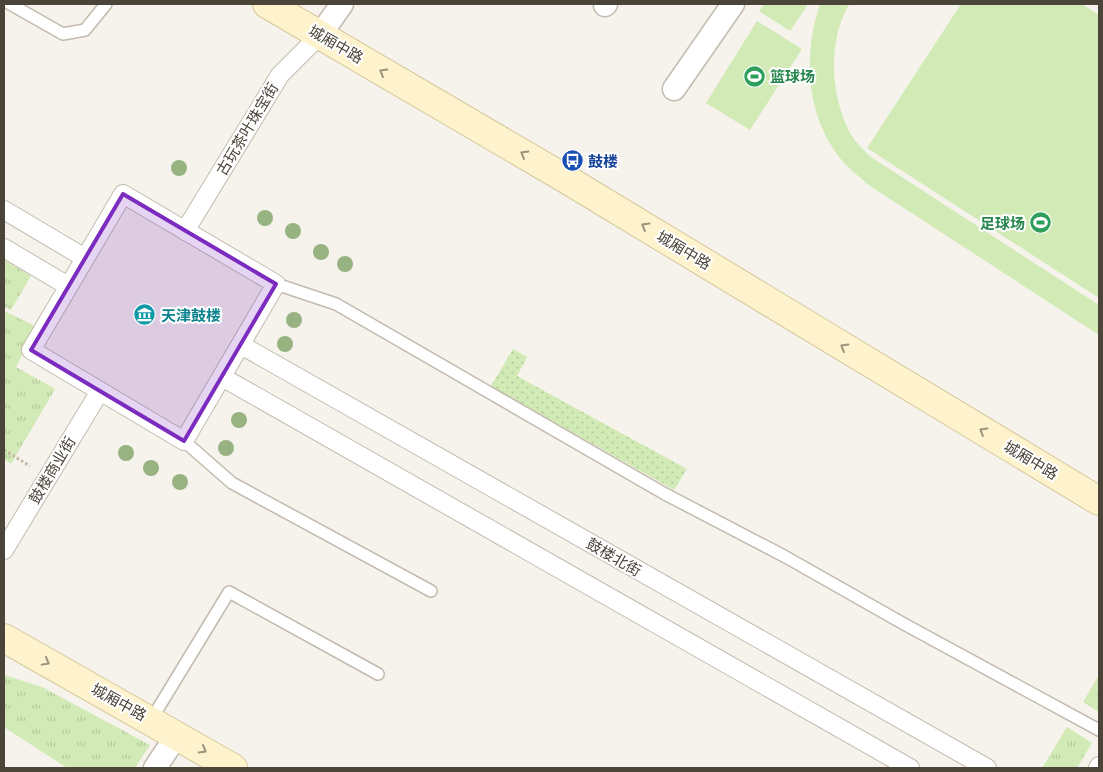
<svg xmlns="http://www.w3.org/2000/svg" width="1103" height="772" font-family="'Archivo Narrow','Noto Sans SC',sans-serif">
<defs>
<pattern id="grass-dots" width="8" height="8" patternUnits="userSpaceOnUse" patternTransform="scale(1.25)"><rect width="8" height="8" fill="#d2eab5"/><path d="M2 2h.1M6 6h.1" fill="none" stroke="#b6ca9c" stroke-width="1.8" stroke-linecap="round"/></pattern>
<pattern id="park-tufts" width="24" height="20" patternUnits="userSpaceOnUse" patternTransform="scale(1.25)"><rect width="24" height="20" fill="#d2eab5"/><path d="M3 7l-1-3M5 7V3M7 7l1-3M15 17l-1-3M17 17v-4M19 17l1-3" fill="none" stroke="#b6ca9c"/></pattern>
</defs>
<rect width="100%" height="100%" fill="#f6f3ec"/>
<polygon fill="url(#grass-dots)" points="513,349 527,357 517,376 687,469 674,490 491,386"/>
<g fill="url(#park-tufts)">
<polygon points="4,260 31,276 11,310 4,306"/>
<polygon points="4,311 37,327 16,367 55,389 11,464 4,459"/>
<polygon points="4,675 42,687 150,745 135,768 67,768 4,727"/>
<polygon points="1099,675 1099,712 1083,702"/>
<polygon points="1067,727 1092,743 1077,768 1042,768"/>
</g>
<g fill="#d2eab5">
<polygon points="764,4 804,4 807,6 790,31 759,11"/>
<path d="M820,4h29c-5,10 -10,21 -12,32 -7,30 -2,67 12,95 5,10 14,18 22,26l228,148v30l-232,-151c-6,-6 -14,-12 -20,-18 -41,-44 -45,-108 -27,-162z"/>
<polygon points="961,4 1082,4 1099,15 1099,298 867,148"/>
<polygon points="757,21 802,49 750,130 706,103"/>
</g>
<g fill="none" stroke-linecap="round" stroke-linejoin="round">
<defs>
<g id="service">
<polyline points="10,4 63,34 85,30 106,4"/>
<polyline points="276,284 336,304 665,494 784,556 904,624 1099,730"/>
<polyline points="184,441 232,483 431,591"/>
<polyline points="151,720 229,592 378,674"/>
</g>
<g id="pedestrian">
<polygon points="123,194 276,284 184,441 31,350"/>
<polyline points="4,210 85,258"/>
<polyline points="185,231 280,75 320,35"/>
<polyline points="4,248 68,286"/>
<polyline points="241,345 987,768"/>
<polyline points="222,377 910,768"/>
<polyline points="4,550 100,391"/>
<polyline points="1098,768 1099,766"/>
</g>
<g id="minor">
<polyline points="605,5 606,4"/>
<polyline points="320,35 342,4"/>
<polyline points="674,89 733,4"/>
<polyline points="155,768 177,735"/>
</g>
<g id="secondary">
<polyline points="267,4 566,179 1099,501"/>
<polyline points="4,638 233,768"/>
</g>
</defs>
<use href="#service" stroke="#c2bbae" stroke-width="14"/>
<use href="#pedestrian" stroke="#c2bbae" stroke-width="20"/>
<use href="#minor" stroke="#c2bbae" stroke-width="25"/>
<use href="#secondary" stroke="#d6c79b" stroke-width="30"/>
<polyline stroke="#c4b79f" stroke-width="3" stroke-dasharray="2.5 2.5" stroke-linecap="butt" points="4,450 30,466"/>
<use href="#service" stroke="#fff" stroke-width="11"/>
<use href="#pedestrian" stroke="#fff" stroke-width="18"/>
<use href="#minor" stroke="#fff" stroke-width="22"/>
<use href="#secondary" stroke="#fff3cd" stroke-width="28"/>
</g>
<g fill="#97b381">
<circle cx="179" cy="168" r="8"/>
<circle cx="265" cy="218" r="8"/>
<circle cx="293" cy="231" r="8"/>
<circle cx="321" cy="252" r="8"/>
<circle cx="345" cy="264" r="8"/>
<circle cx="294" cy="320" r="8"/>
<circle cx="285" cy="344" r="8"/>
<circle cx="239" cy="420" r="8"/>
<circle cx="226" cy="448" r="8"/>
<circle cx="126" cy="453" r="8"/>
<circle cx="151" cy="468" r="8"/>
<circle cx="180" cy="482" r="8"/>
</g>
<defs><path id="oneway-chevron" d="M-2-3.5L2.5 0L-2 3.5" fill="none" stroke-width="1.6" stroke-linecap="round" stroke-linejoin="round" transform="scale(1.25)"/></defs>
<g stroke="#9c937c">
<use href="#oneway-chevron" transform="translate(383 72) rotate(-150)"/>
<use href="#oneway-chevron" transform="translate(524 154) rotate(-150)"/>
<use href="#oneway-chevron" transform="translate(645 226) rotate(-149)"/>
<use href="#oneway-chevron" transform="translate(844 347) rotate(-149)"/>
<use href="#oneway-chevron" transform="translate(983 431) rotate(-149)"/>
<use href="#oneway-chevron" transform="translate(46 662) rotate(29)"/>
<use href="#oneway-chevron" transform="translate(203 750) rotate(30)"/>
</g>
<path fill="#7b2cbf" fill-opacity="0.2" stroke="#7b2cbf" stroke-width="4" stroke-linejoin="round" d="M123,194l153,90 -92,157 -153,-91z"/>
<defs>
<symbol id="stadium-disc" viewBox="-11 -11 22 22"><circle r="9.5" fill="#2e9e5b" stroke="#fff"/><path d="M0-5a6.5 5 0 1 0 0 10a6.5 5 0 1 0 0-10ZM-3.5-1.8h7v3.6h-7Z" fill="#fff"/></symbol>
<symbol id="bus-disc" viewBox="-11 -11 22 22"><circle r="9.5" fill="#1a4fb4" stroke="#fff"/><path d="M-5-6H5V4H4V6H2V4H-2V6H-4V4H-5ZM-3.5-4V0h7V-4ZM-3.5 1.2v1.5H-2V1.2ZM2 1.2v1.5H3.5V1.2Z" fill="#fff"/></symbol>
<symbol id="museum-disc" viewBox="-11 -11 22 22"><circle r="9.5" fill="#0f9aa8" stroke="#fff"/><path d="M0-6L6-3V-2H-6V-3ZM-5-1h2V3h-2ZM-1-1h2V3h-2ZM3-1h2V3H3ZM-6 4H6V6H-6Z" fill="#fff"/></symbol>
</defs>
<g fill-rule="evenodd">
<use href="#stadium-disc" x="742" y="64" width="25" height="25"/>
<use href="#bus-disc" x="560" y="148" width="25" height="25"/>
<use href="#stadium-disc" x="1028" y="210" width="25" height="25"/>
<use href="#museum-disc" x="132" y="302" width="25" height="25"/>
</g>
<g text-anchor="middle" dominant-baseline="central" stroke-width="4" stroke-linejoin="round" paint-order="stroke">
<g font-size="15" fill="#4b4439" stroke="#fff">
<text transform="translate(336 44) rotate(30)">城厢中路</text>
<text transform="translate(247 129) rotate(-59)">古玩茶叶珠宝街</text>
<text transform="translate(684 250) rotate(31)">城厢中路</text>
<text transform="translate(1031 460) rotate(31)">城厢中路</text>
<text transform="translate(52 470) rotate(-59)">鼓楼商业街</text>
<text transform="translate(614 557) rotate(30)">鼓楼北街</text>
<text transform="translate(119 702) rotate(29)">城厢中路</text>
</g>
<g font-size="15" font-weight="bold" fill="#27864d" stroke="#fff" text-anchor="start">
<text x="770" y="76">篮球场</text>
<text x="1025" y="223" text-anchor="end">足球场</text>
</g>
<g font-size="15" font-weight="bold" fill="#164399" stroke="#fff" text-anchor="start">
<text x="588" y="161">鼓楼</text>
</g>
<g font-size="15" font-weight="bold" fill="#0d838f" stroke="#fff" text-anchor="start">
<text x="161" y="315">天津鼓楼</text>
</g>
</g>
<rect width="1103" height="772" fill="none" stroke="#4b4439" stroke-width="10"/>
</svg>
